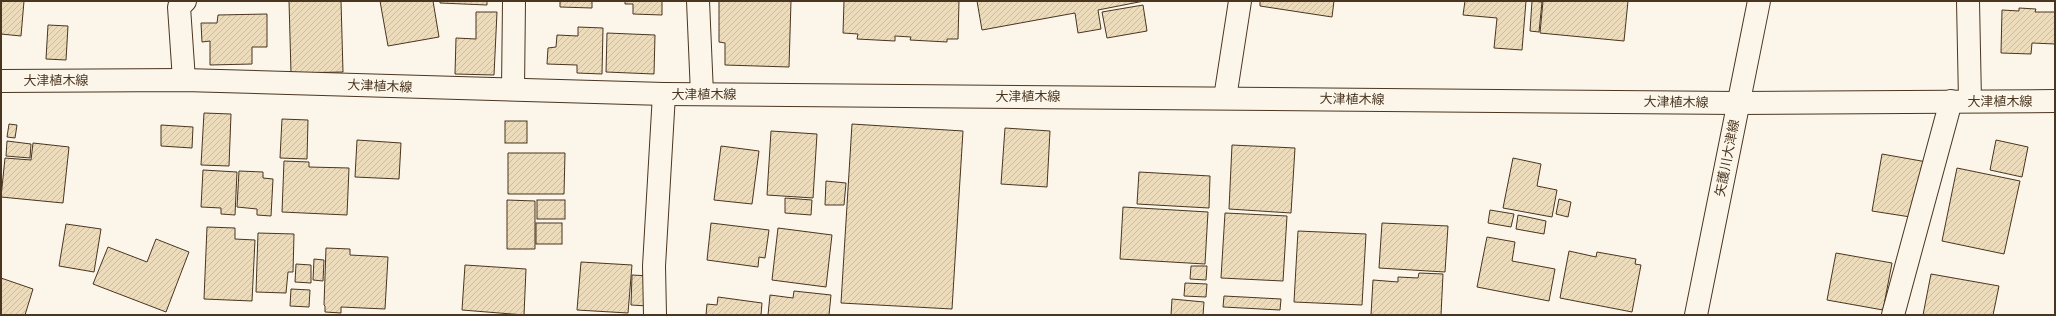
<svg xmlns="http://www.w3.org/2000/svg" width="2056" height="316" font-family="'Source Serif 4','Noto Sans JP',serif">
<defs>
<pattern id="building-hatch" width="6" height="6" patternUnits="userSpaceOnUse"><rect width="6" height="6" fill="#ecdcbc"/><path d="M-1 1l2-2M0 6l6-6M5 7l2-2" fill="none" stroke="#ccbda1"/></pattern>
</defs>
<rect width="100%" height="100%" fill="#fbf6e9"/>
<g fill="url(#building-hatch)" stroke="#4a3520">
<polygon points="1,1 24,1 21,36 1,34"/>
<polygon points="289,1 341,1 343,72 291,73"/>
<polygon points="380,1 433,1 439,37 388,46"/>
<polygon points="440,1 487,1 487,5 440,3"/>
<polygon points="560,1 592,1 592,8 560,7"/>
<polygon points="625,1 662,1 662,15 633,14 633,4 625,4"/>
<polygon points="719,1 791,1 789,67 725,65 725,43 719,42"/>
<polygon points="844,1 959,1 958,39 947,39 947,42 910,40 911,37 895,36 895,41 857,39 858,34 843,33"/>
<polygon points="977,1 1144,1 1098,10 1101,29 1078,33 1075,13 982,30"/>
<polygon points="1260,1 1334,1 1332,17 1260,6"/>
<polygon points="1465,1 1526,1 1522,50 1494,48 1497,18 1463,15"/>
<polygon points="1532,1 1542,2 1539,32 1530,31"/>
<polygon points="1543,1 1628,1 1624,41 1540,33"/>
<polygon points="1143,5 1147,31 1107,38 1102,12"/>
<polygon points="2019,8 2036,9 2035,12 2055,12 2055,44 2032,43 2031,54 2001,53 2002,10 2019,11"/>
<polygon points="476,12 497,12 494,75 455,74 456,38 476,39"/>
<polygon points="267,14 267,47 252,47 252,64 210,65 210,41 202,42 201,23 217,23 218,15"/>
<polygon points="48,25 68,26 66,60 46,59"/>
<polygon points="578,27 603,28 602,74 577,73 577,65 547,64 548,48 556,47 557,35 578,36"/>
<polygon points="607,33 655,35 654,74 606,72"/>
<polygon points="204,113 231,114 229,166 201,165"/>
<polygon points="282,119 308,120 307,159 280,158"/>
<rect x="505" y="121" width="22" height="22"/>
<polygon points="9,124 17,125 15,138 7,137"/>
<polygon points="852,124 963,131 952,309 841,303"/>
<polygon points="161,125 193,127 192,148 161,146"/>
<polygon points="1005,128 1050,131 1047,187 1001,184"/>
<polygon points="771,131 817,134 813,198 767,195"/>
<polygon points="357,140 401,143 399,179 355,177"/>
<polygon points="1996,140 2028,147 2022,177 1990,170"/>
<polygon points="7,141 31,144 30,158 6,156"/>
<polygon points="33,143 69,147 63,203 1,197 5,158 31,160"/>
<polygon points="1232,145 1295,148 1291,213 1229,209"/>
<polygon points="721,146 759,151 752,204 714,200"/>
<polygon points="508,153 565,153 564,194 508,194"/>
<polygon points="1882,154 1927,162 1917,218 1872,211"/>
<polygon points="1513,158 1541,164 1537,186 1557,190 1552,217 1503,208"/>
<polygon points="284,161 309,162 309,167 349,168 347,215 282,212"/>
<polygon points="1957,168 2020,181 2004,254 1942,241"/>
<polygon points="203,170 237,172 235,215 221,214 221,208 201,207"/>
<polygon points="239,171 263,172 263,178 273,179 271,216 257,215 257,209 237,207"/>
<polygon points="1139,172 1210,176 1209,208 1137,204"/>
<polygon points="826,181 846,183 844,205 825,205"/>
<polygon points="785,198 812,200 811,215 785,213"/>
<polygon points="1559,199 1571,202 1568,217 1556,214"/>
<polygon points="507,200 535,201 535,249 507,249"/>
<rect x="537" y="200" width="28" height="19"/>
<polygon points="1123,207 1208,212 1205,264 1120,259"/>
<polygon points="1490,210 1514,214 1511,227 1488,223"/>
<polygon points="1225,213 1287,216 1283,281 1221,278"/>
<polygon points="1518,215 1546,221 1544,234 1516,229"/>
<rect x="536" y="223" width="26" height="21"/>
<polygon points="711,223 769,230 765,258 759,257 758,267 707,260"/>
<polygon points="1382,223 1448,226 1445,272 1379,268"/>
<polygon points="66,224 101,229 94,272 59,266"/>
<polygon points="207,227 235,228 235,239 255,240 252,301 204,299"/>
<polygon points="778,228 832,235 826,287 772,280"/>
<polygon points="1298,231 1366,234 1362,305 1294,302"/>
<polygon points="258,233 294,234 293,272 288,272 286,293 256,292"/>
<polygon points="1487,237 1515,242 1512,261 1555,269 1549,301 1477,287"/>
<polygon points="156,239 189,252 166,312 93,284 108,247 147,262"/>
<polygon points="326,248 350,249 350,255 388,257 385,309 341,307 341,313 325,312 325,306 324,305"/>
<polygon points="1569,251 1596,257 1597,252 1636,259 1635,264 1641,265 1632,312 1560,298"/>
<polygon points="1836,253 1892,263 1883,310 1827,300"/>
<polygon points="314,259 324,260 323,281 313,280"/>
<polygon points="581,262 632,265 628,313 577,310"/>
<polygon points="296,264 311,265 311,283 295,282"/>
<polygon points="465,265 526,269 524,315 462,310"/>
<polygon points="1191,266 1207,266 1206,280 1190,279"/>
<polygon points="1419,273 1443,274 1441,315 1371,315 1373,280 1398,282 1398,277 1418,278"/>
<polygon points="1931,274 1999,286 1993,315 1923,315"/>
<polygon points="632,275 650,276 648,306 631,305"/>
<polygon points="1,278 33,289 25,315 1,315"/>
<polygon points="1185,283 1207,284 1206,297 1184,296"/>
<polygon points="291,289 310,290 309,307 290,306"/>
<polygon points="794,291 831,295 829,315 768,315 770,295 793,298"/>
<polygon points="1224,296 1281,299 1280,310 1223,307"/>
<polygon points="718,297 762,303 761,315 706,315 707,304 717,305"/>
<polygon points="1172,299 1204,302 1203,315 1171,315"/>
</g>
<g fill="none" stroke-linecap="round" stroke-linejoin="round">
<defs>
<g id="minor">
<polyline points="698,1 702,94"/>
<polyline points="1968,1 1970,101"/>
<polyline points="184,80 179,7 185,1"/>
<polyline points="513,89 514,1"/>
<polyline points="1225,98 1240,1"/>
<polyline points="655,315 654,266 664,94"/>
<polyline points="1893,315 1951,101"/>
</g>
<g id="major">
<polyline points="1,81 184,80 664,94 1738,103 2055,101"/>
<polyline points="1696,315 1759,1"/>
</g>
</defs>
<use href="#minor" stroke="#4a3520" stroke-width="24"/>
<use href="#major" stroke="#4a3520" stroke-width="24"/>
<use href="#minor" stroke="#fbf6e9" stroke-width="22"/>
<use href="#major" stroke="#fbf6e9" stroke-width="22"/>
</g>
<g text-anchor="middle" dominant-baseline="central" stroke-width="3" stroke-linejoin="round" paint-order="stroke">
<g font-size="13" fill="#4a3520" stroke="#fbf6e9">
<text x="56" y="80">大津植木線</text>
<text transform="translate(380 86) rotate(2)">大津植木線</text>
<text x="704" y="94">大津植木線</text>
<text x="1028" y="96">大津植木線</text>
<text transform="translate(1352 99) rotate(1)">大津植木線</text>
<text x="2000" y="101">大津植木線</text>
<text transform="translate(1676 102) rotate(1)">大津植木線</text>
<text transform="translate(1727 158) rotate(-79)">矢護川大津線</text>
</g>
</g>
<rect width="2056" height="316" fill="none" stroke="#4a3520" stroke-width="4"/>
</svg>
